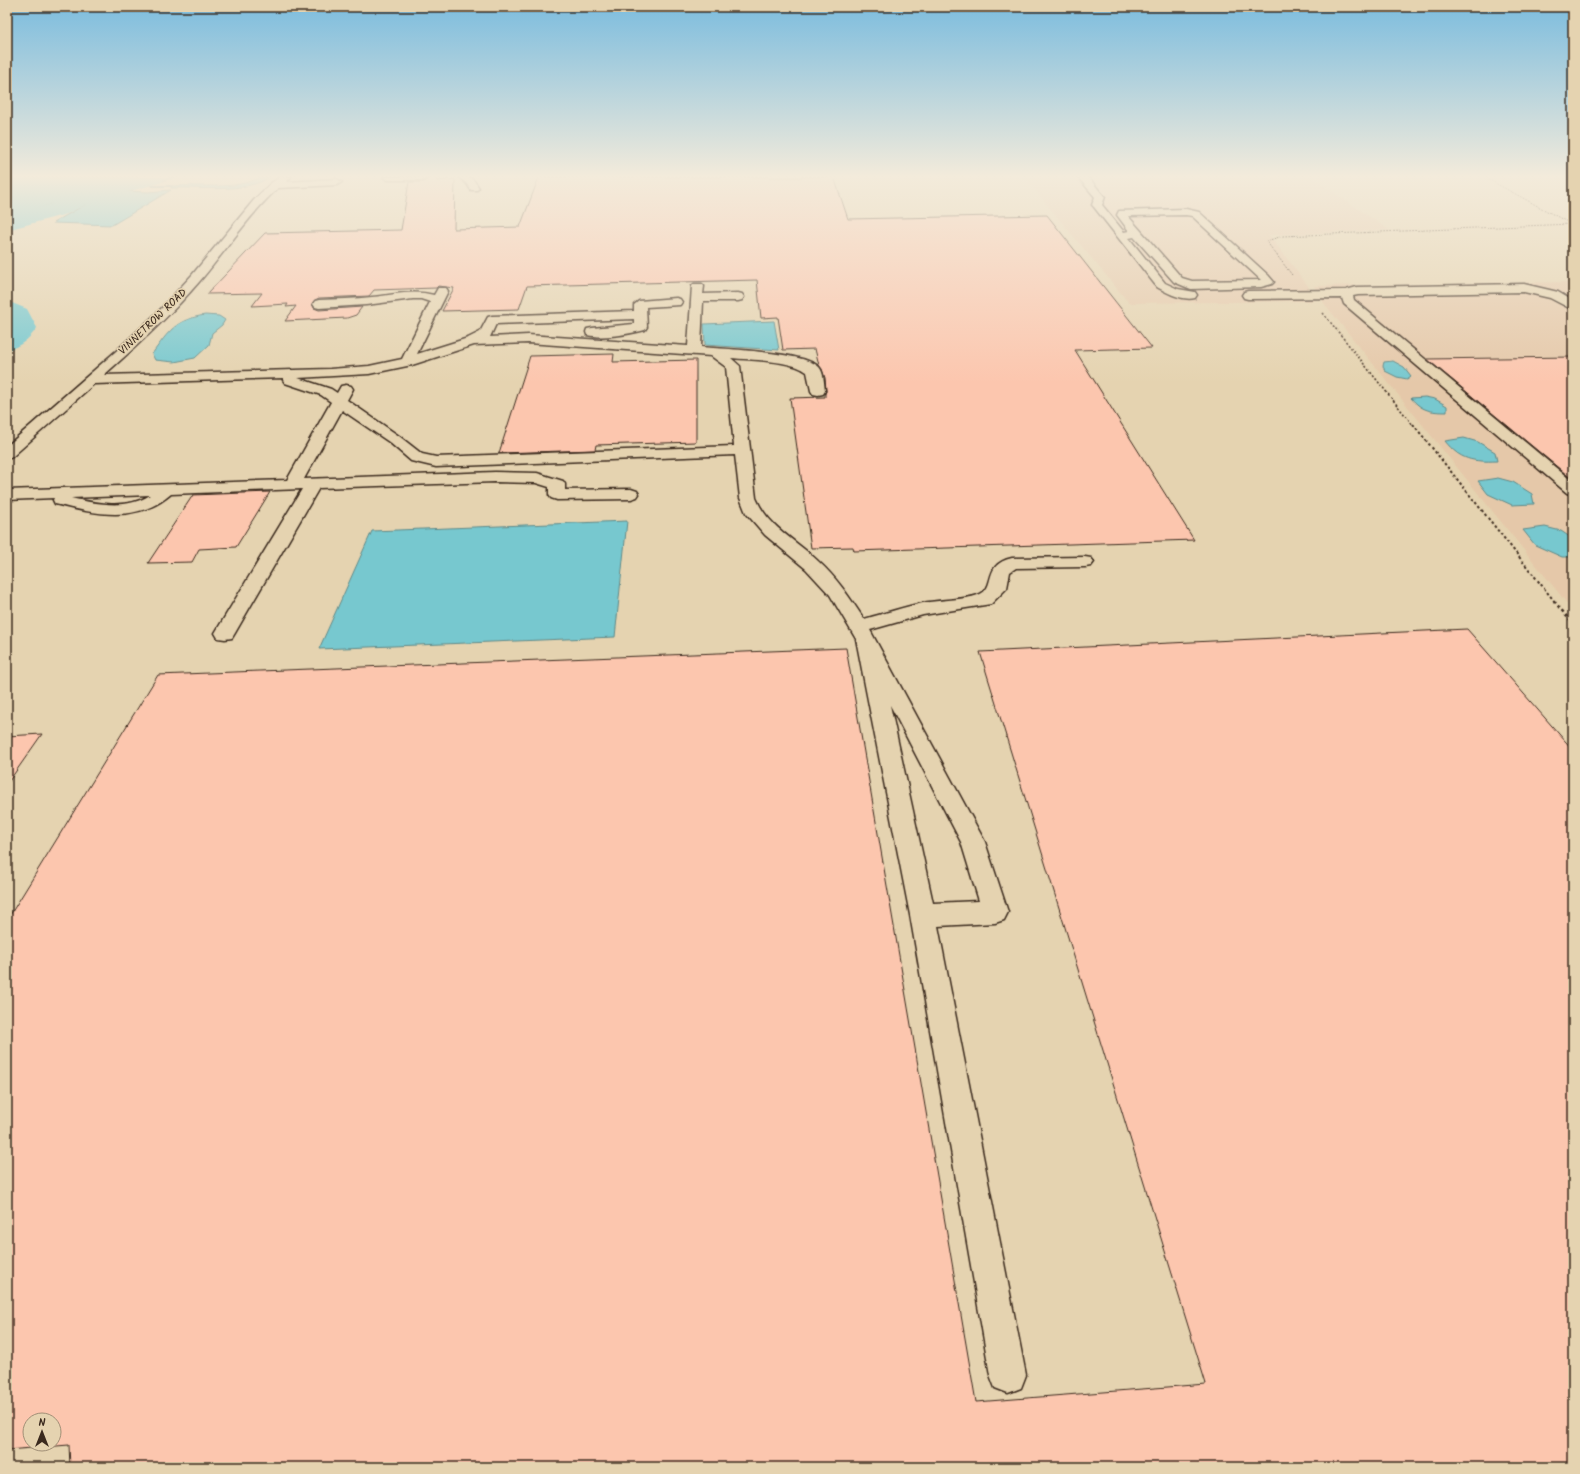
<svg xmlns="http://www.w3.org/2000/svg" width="1580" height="1474" font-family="Kalam,sans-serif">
<rect width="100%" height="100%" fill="#e5d3b0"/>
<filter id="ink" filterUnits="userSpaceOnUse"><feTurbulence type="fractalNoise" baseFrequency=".025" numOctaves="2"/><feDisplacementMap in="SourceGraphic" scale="8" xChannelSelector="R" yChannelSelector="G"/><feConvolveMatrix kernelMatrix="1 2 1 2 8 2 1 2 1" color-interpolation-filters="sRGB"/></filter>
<g filter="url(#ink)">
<g fill="#e5c8a9">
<polygon points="1024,177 1311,177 1389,230 1269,235 1308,286 1314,301 1129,303"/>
<polygon points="1573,282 1573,607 1570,607 1323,302 1314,286"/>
</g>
<g fill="#77c8cf" stroke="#5f8988">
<polygon points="7,177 141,177 7,218"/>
<path d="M261,177h9c-27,17 -69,10 -99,11l1,-2c30,-2 62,5 89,-9z"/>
<polygon points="123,186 125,188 124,191 148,192 171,190 112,225 53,223 93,200 114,191 108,191"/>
<path d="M205,315l14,1 6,4 -3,5 -10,8 -3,12 -14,13 -21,4 -19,-2 -3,-6c17,-23 23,-34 53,-39z"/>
<polygon points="774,321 779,350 705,345 704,324"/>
<polygon points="1393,361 1404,367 1411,376 1407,379 1397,377 1385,371 1383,366 1384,362"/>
<path d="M1425,397l10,2 12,7v6c-16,0 -25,-1 -36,-14z"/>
<path d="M1464,438l14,4 17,10 2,9c-24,1 -37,-1 -52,-20z"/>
<polygon points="1498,478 1513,482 1532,494 1534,504 1512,505 1488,494 1478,481"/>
<polygon points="627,521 615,637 319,649 372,531"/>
<polygon points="1545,527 1561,531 1573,539 1573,557 1562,557 1535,545 1523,530"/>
</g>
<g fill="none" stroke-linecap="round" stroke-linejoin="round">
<polygon fill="#5f8988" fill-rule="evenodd" points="170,177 176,177 152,185 173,185 172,187 152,187 151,185 123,187 121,186 151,183"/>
<g fill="#77c8cf" fill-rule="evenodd">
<polygon points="131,177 165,177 162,182 87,204 67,214 7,230 7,216 51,204 71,194"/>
<path d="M7,301l20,8 10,19c-8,11 -17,19 -30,22z"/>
</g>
</g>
<g fill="#fcc6ae" stroke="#3b2a1e" fill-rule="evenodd">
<polygon points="430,177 436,177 437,181 455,179 454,229 520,227 539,177 834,177 848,219 1047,215 1152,348 1075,350 1194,540 854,551 853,547 811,548 790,398 825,397 825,394 826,391 825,378 822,369 819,365 815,349 783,350 778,317 761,318 757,280 527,286 519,309 442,311 454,288 438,286 436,288 374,290 369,296 319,298 315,300 312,303 314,308 319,310 362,307 356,315 347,318 285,321 296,306 286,307 288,304 252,306 262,293 207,294 265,233 401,230 409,182 424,182"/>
<polygon points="614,354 613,362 696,360 696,442 596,445 595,450 499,453 530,356"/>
<polygon points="1573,357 1573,480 1427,359"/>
<polygon points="270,492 236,547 199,549 192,562 148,563 193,495"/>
<path d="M1467,629l106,121v717h-1503l-1,-22 -62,5v-530l151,-245 688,-27 130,754 230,-18 -226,-732zM30,1420h24v24h-24z"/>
<polygon points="42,734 7,784 7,736"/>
</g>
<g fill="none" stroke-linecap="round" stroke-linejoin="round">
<defs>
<g id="minor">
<path d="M280,177h11l-5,5 51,-3 5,3 -5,3 -59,3 -3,3c-29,27 -50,61 -76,91 -29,34 -62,64 -95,93l226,-6 39,-3 33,-7 28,-57 -9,-3h-8l-47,6 -47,3 -4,-1 -2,-3 2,-3 4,-1c18,-1 36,-1 53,-3 22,-2 41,-8 62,-2l4,-7h8l2,3 -31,63 51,-16 12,-6 8,-15 4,-1 142,-5v-6l5,-4 37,-3 4,1 2,3 -2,3 -34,2 1,20 -2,3c-17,4 -40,9 -58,5l-1,-3 1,-3 5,-1 42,-4v-5l-138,5 -6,13 38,-2 160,11 4,-60 2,-2h8l2,2 -1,8 35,-1 4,1 2,3 -2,3 -4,1h-35l-2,46c23,2 104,5 118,20 5,5 5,17 6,24l-2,3 -5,1 -5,-1 -2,-3 -4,-19c-15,-12 -56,-12 -76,-14l9,8 16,132c12,29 40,42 62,63 19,17 32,37 46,58 19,-5 39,-12 59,-16 15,-3 41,-3 55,-8 20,-7 3,-30 34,-37l73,-1 6,1 3,4 -3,4 -6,1 -69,1 -6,4 -3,16 -16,16 -68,11 -53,15 115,212 23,70 -4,8 -9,3 -57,3 88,449 -5,13 -13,5 -13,-5 -5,-13 -80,-460 -54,-276 -26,-44 -24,-26 -41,-34 -19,-22 -6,-15 -5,-43 -299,12 -25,-6 -22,-19 -47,-32 -38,69 191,-7 42,1 26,8 2,3v6l66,-1 6,2 2,3 -2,3 -6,2 -74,1 -6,-2 -2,-3v-8l-13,-4 -41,-1 -176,6 -84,145 -3,5 -7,1 -7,-1 -3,-5 87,-144 -131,5c-35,30 -75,20 -116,10l-2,-4 1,-2 -47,2v-10l280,-10 44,-78 -10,-7 -36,-12 -2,-3 1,-2 -190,6 -82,73 -5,2v-13l108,-94 44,-41 33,-36 62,-75 17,-17zM528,343l183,13 15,11 8,79 -298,11 -14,-3 -23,-18 -52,-36 6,-11 -2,-3 -5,-1 -5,1 -4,7 -6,-4 -33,-11 71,-4 43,-9 62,-20zM150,495c-23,15 -53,9 -79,3zM890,705l71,137 18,59 -46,2z"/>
<polygon points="383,177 429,177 424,180 388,180"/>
<path d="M459,177c13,0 13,0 20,11l-2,2h-6l-5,-7z"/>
<path d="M1078,177h10l15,18 2,2 -3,8 22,27 5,-1 -12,-16 2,-4 67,-2 13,3 69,63 6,7 -2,2 -11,3 -70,2 -17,-7 -40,-45 -5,1 36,45 13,6 17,3 2,3 -2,3c-13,3 -27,-5 -38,-11l-63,-80 -2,-2 3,-8zM1186,215l6,1 69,64 -69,1 -10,-3 -54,-62z"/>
<polygon points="1524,284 1558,292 1573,301 1573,310 1550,298 1524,292 1358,295 1353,296 1354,300 1573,482 1573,495 1567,493 1344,304 1342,298 1248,299 1244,298 1242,295 1244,292 1248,291 1346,290 1357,287"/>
</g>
</defs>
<use href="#minor" stroke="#3b2a1e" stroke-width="3"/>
<polyline stroke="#3b2a1e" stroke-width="1" stroke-dasharray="1.5 1.5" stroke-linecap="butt" points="1292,275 1266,241 1283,236 1571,224 1484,177"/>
<polyline stroke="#3b2a1e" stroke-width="1.5" stroke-dasharray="2 2" stroke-linecap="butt" points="1323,313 1413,425"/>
<polyline stroke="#3b2a1e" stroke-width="2" stroke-dasharray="2.5 2.5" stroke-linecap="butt" points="1413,424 1555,602"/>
<polyline stroke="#3b2a1e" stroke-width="2.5" stroke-dasharray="3 3" stroke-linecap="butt" points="1554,601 1573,624"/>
<use href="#minor" fill="#e5d3b0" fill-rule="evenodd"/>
</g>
</g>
<linearGradient id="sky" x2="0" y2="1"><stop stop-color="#7bbcde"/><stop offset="0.46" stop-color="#f3ebdb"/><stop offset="1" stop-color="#f3ebdb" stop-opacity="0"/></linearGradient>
<rect width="1580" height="383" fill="url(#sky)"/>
<g text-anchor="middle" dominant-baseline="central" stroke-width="3" stroke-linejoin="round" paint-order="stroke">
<g font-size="11" fill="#3b2a1e" stroke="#e5d3b0">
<text transform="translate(153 322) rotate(-44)">VINNETROW ROAD</text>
</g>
</g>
<rect width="1580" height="1474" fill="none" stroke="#e5d3b0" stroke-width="24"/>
<rect x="12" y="12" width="1556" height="1450" fill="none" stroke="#3b2a1e" stroke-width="1.5" filter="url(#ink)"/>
<g transform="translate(42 1432)"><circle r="19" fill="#e5d3b0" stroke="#a18f76"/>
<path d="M0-3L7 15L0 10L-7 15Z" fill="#3b2a1e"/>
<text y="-6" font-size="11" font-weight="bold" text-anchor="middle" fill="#3b2a1e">N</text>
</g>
</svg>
